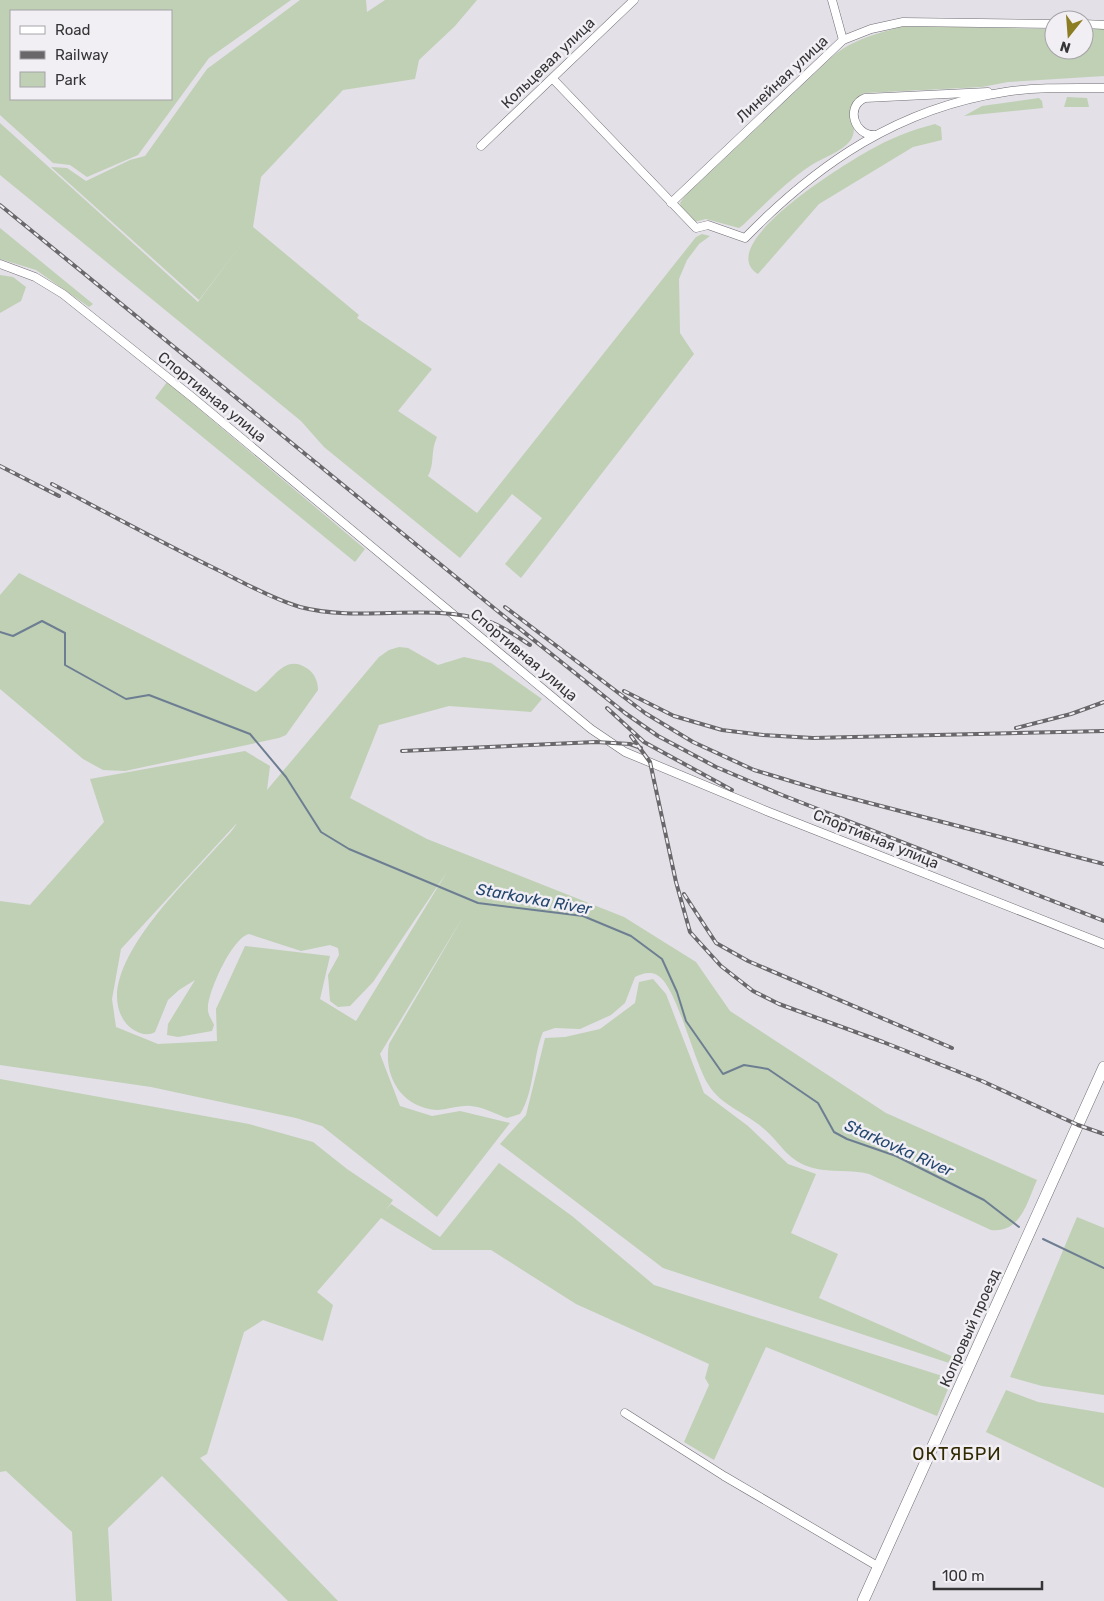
<svg xmlns="http://www.w3.org/2000/svg" width="1104" height="1601" font-family="Rubik,sans-serif">
<rect width="100%" height="100%" fill="#e3e0e7"/>
<g fill="#bfd0b5" fill-rule="evenodd">
<path d="M0,0h291l-82,58 -71,97 -51,22 -17,-12 -17,-2 -53,-48zM11,11h160v88h-160z"/>
<path d="M300,0h66l1,12 18,-12h92l-22,26 -36,34 -4,19 -72,11 -82,87 -8,50 106,88 -2,3 75,51 -34,42 39,26c-7,15 -2,26 -9,39l49,37 219,-276 6,-3 8,2 -11,8 -12,16 -8,19 1,54 14,21 -173,224 -16,-14 37,-46 -30,-24 -52,64 -136,-111 -23,-26 -301,-246v-52l198,179 45,-60 -44,58 -148,-133 16,1 19,13 44,-21 15,-4 62,-87z"/>
<path d="M905,26l149,3v21h30v-21h20v47l-96,6 -26,5 -118,6c-24,14 -2,32 -14,48 -9,11 -28,17 -40,25 -25,17 -45,38 -67,59l-4,3 -33,-9 -12,3 -12,-13 -2,-6 4,-6 148,-140c21,-18 46,-24 73,-31z"/>
<polygon points="1067,97 1087,98 1089,107 1064,107"/>
<polygon points="1039,98 1042,101 1043,108 964,116 982,106"/>
<path d="M935,124l6,3 1,13 -29,7 -94,57 -61,70c-46,-29 87,-110 110,-123 21,-12 43,-21 67,-27z"/>
<polygon points="0,228 93,304 89,307 36,270 0,259"/>
<polygon points="0,275 13,277 26,287 21,301 0,313"/>
<polygon points="167,382 365,549 355,562 155,398"/>
<path d="M19,573l237,119c17,-12 29,-40 52,-23 7,5 10,13 10,21l-32,45 -7,3 -154,33 -22,-1 -20,-11 -83,-70v-94z"/>
<path d="M399,647l9,1 30,17 26,-8 27,6 51,36 -11,13 -82,-6 -70,19 -29,73 77,41 197,78 72,45 34,49 156,102 151,67c-10,22 -16,53 -46,50l-122,-56c-18,-5 -38,-1 -56,-6 -26,-7 -31,-24 -50,-40 -18,-16 -42,-22 -55,-44 -14,-22 -32,-100 -51,-109 -7,-4 -16,-1 -22,2l-10,26 -14,12 -31,14 -25,-1 -12,4c-11,26 -8,58 -23,82l-13,4c-12,-4 -23,-11 -36,-12 -12,-1 -23,4 -35,4 -35,-3 -53,-34 -47,-66l74,-127 -83,137 20,52 32,10 28,-5 50,12 -73,94 -115,-91 -26,-8 -145,-31 -151,-22v-164l30,4 74,-83 -14,-43 155,-28 25,15 -3,24 112,-133 10,-7zM237,823c-4,8 -15,18 -22,26 -30,34 -126,124 -90,173 7,9 20,16 30,10l13,-32 11,-10 16,-10 -27,44 -1,11 11,2 34,-6 2,-6c-2,-6 -7,-10 -6,-18 1,-17 24,-69 41,-73l52,17 29,-6 8,3 1,7 -11,20 2,26 8,6 12,-1 23,-24 74,-110 -91,149 -36,-22 10,-43 -85,-10 -29,63 1,32 -59,3 -42,-17 -4,-28 9,-50z"/>
<polygon points="653,979 666,994 704,1093 748,1126 788,1164 816,1174 791,1233 838,1254 819,1298 958,1359 952,1364 663,1268 500,1144 526,1115 545,1038 565,1037 600,1029 635,1003 639,982"/>
<polygon points="0,1079 249,1124 313,1142 347,1169 393,1200 386,1210 391,1204 440,1237 499,1163 572,1216 654,1285 952,1379 937,1416 766,1347 714,1460 684,1442 709,1385 705,1378 709,1364 576,1304 491,1250 433,1250 381,1218 317,1292 333,1305 323,1341 263,1320 244,1332 207,1454 200,1458 338,1601 288,1601 162,1476 108,1528 112,1601 76,1601 72,1532 6,1471 0,1472"/>
<polygon points="1077,1217 1104,1228 1104,1395 1042,1386 1010,1377"/>
<polygon points="1006,1390 1038,1402 1104,1413 1104,1488 986,1432"/>
</g>
<g fill="none" stroke-linecap="round" stroke-linejoin="round">
<g stroke="#6e7e92" stroke-width="2">
<polyline points="0,632 13,636 42,621 65,633 65,665 126,699 149,695 250,734 286,777 321,832 349,849 478,903 583,916 631,936 662,959 677,992 686,1021 723,1074 744,1065 768,1069 818,1103 834,1132 847,1139 896,1156 984,1200 1019,1227"/>
<polyline points="1043,1239 1104,1268"/>
</g>
<defs>
<g id="street">
<polyline points="832,0 843,40"/>
<polyline points="1084,24 1104,25"/>
<path d="M553,79l143,149 12,-3 37,13c73,-75 154,-130 260,-146 32,-5 67,-4 99,-4"/>
<path d="M875,135c-21,1 -30,-29 -10,-37l123,-6"/>
<polyline points="481,146 634,0"/>
<polyline points="671,203 843,40 871,29 903,22 1054,24"/>
<polyline points="0,264 35,277 63,294 192,397 591,729 625,752 769,812 1104,944"/>
<polyline points="625,1413 724,1476 879,1567"/>
</g>
<polyline id="secondary" points="863,1601 1104,1067"/>
</defs>
<use href="#street" stroke="#6f6c72" stroke-width="9"/>
<use href="#secondary" stroke="#6f6c72" stroke-width="12"/>
<use href="#street" stroke="#fff" stroke-width="8"/>
<use href="#secondary" stroke="#fff" stroke-width="11"/>
<defs>
<g id="rail">
<polyline points="0,205 500,613 625,713 658,736 716,767 782,795 1104,921"/>
<polyline points="0,466 59,496"/>
<path d="M52,484c57,30 114,61 172,89 24,12 49,26 76,34 61,16 128,-5 187,14 16,5 29,15 43,24"/>
<polyline points="505,607 645,713 693,742 754,770 827,792 1104,864"/>
<polyline points="624,691 674,716 722,730 763,735 813,738 1104,731"/>
<polyline points="607,708 644,742 732,790"/>
<polyline points="1016,728 1071,714 1104,702"/>
<polyline points="631,736 650,762 676,882 690,932 721,966 753,991 779,1004 883,1042 982,1081 1078,1125 1104,1134"/>
<polyline points="402,751 596,742 630,744 641,748"/>
<polyline points="684,894 716,943 748,961 952,1048"/>
</g>
</defs>
<use href="#rail" stroke="#69676a" stroke-width="4"/>
<use href="#rail" stroke="#f1eef4" stroke-width="2" stroke-dasharray="5.5" stroke-linecap="butt"/>
</g>
<g text-anchor="middle" dominant-baseline="central" stroke-width="5" stroke-linejoin="round" paint-order="stroke">
<g font-size="15" fill="#353436" stroke="#f1eef4">
<text transform="translate(548 63) rotate(-44)">Кольцевая улица</text>
<text transform="translate(782 79) rotate(-43)">Линейная улица</text>
<text transform="translate(212 397) rotate(39)">Спортивная улица</text>
<text transform="translate(524 655) rotate(40)">Спортивная улица</text>
<text transform="translate(876 839) rotate(22)">Спортивная улица</text>
<text transform="translate(970 1328) rotate(-66)">Копровый проезд</text>
</g>
<g font-size="16" font-style="italic" fill="#23466e" stroke="#f1eef4">
<text transform="translate(534 899) rotate(10)">Starkovka River</text>
<text transform="translate(899 1148) rotate(24)">Starkovka River</text>
</g>
<g font-size="18" letter-spacing="1" fill="#312900" stroke="#f1eef4">
<text x="957" y="1454">ОКТЯБРИ</text>
</g>
</g>
<rect x="10" y="10" width="162" height="90" fill="#f1eef4" stroke="#a6a4a8"/>
<rect x="20" y="26" width="25" height="8" fill="#ffffff" stroke="#a6a4a8"/>
<text x="55" y="35" font-size="15" fill="#353436">Road</text>
<rect x="20" y="51" width="25" height="8" fill="#69676a" stroke="#a6a4a8"/>
<text x="55" y="60" font-size="15" fill="#353436">Railway</text>
<rect x="20" y="72" width="25" height="15" fill="#bfd0b5" stroke="#a6a4a8"/>
<text x="55" y="85" font-size="15" fill="#353436">Park</text>
<g transform="translate(1069 35) rotate(197)"><circle r="24" fill="#f1eef4" stroke="#a6a4a8"/>
<path d="M0-4L9 19L0 12L-9 19Z" fill="#8c7c22"/>
<text y="-8" font-size="14" font-weight="bold" text-anchor="middle" fill="#353436">N</text>
</g>
<path d="M934 1581v8h108v-8" fill="none" stroke="#353436" stroke-width="2.5"/>
<text x="942" y="1581" font-size="15" fill="#353436" stroke="#f1eef4" stroke-width="4" paint-order="stroke">100 m</text>
</svg>
